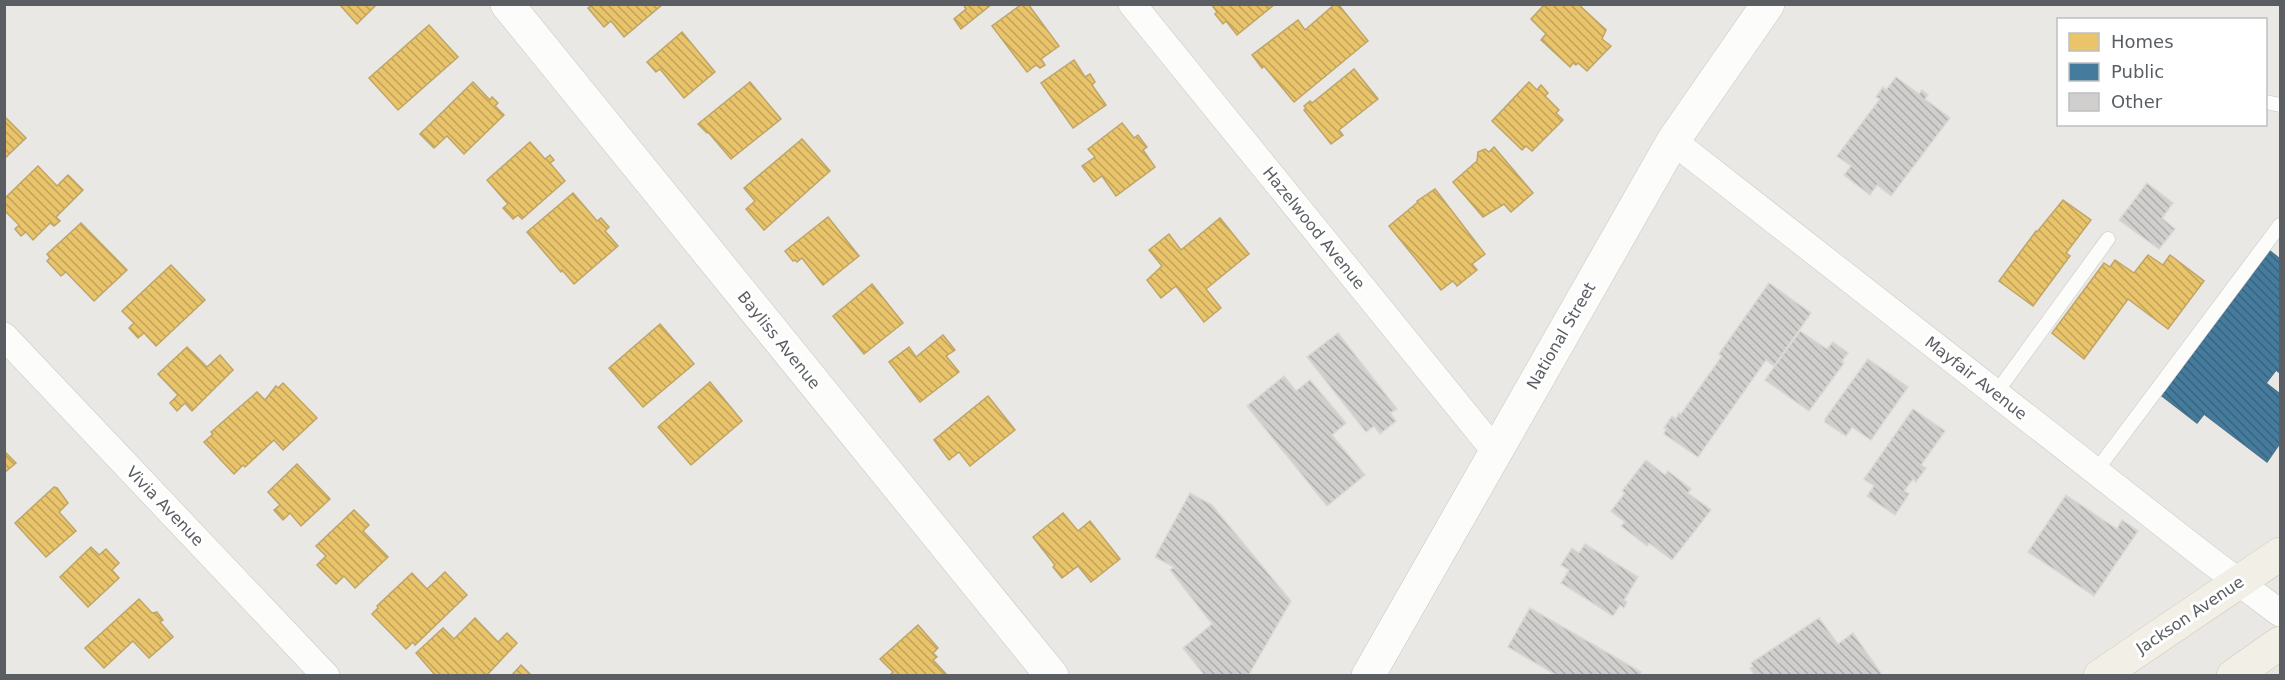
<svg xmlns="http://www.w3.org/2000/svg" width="2285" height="680" font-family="'DejaVu Sans',sans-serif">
<defs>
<pattern id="homes-back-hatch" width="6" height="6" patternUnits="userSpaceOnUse" patternTransform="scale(1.5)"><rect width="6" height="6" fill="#e9c46a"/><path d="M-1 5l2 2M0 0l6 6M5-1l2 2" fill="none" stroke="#c0a25b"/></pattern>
<pattern id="public-back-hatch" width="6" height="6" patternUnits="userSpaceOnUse" patternTransform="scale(1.5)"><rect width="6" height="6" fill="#457b9d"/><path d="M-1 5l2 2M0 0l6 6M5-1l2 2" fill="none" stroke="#3a637d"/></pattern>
<pattern id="building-back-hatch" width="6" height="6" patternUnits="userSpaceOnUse" patternTransform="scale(1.5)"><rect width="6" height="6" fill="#d1cfcd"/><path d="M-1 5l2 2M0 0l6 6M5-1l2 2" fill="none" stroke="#adabaa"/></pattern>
</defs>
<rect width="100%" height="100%" fill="#eae8e4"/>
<g fill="url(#homes-back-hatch)" stroke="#bea568" stroke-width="1.5">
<polygon points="339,4 377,4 357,24"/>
<polygon points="593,4 663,4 624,37 611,21 604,27 588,8"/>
<polygon points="963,4 992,4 961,29 954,19 966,9"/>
<polygon points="1022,4 1028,4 1059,46 1041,59 1045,65 1040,68 1036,65 1027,72 992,26"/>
<polygon points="1211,4 1275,4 1237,35 1226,21 1223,24 1215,14 1217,12"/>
<polygon points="1335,4 1338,4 1368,41 1294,102 1264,66 1262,68 1252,55 1298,20 1305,30"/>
<polygon points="1545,4 1578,4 1606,30 1602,39 1611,46 1587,71 1578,63 1576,65 1573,63 1570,67 1541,40 1546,34 1531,19"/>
<polygon points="429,25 458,57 398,110 369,78"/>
<polygon points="682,32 715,72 684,98 660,69 656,72 647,62"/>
<polygon points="1074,60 1085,77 1090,74 1095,82 1092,85 1106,105 1073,128 1041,83"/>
<polygon points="1354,69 1378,99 1339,130 1343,135 1331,144 1304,110 1306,108 1304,106 1310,101 1312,103"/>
<polygon points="473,82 490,100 492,97 498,103 495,106 504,115 464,154 447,136 434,148 420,134"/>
<polygon points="750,82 781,119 731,159 708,132 707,133 698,124"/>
<polygon points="1529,82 1537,90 1541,85 1548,93 1545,96 1559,110 1556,113 1563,120 1532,151 1526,146 1522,150 1492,121"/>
<polygon points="4,116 26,138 4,159"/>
<polygon points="1122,123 1134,138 1138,135 1147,147 1143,150 1155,167 1116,196 1102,176 1094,182 1082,166 1095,157 1088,149"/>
<polygon points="802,139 830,171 764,230 746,209 755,201 744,188"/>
<polygon points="530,142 545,159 550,155 554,160 550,163 565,181 522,219 518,215 513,219 503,208 508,204 487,180"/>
<polygon points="1494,147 1533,193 1511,212 1504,204 1483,217 1453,182 1477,161 1478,152 1485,149 1489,152"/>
<polygon points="38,166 57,186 68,175 83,190 56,217 60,221 54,226 50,223 33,240 26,232 21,236 15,229 19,225 4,210 4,199"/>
<polygon points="1435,189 1485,254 1472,264 1477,270 1457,286 1453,281 1441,290 1389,226 1418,202 1417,201"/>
<polygon points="573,193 597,221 601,218 609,227 605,231 618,246 574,284 562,270 561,272 527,232"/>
<polygon points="2063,200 2091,220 2066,253 2070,256 2033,306 1999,281 2036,231 2037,232"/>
<polygon points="828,217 859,256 823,285 802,258 797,262 795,260 793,261 785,251"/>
<polygon points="1220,218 1249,254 1206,289 1221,308 1204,322 1176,286 1161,298 1147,280 1162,266 1149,250 1169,234 1181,250"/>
<polygon points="81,223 127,270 94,301 66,272 61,276 47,261 50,258 47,254"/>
<polygon points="2148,255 2163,265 2170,255 2204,281 2168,329 2128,299 2084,359 2052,333 2104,263 2110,267 2115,260 2134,273"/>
<polygon points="171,265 205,300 156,346 144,333 138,338 129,328 134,323 122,311"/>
<polygon points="872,284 903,323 864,354 833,316"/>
<polygon points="660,324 694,364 643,407 609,368"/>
<polygon points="943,335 955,350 946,356 959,372 920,402 889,362 909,347 916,357"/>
<polygon points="187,347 207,367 220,355 233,370 192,411 185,403 177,411 170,403 178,395 158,374"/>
<polygon points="710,382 742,421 691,465 658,427"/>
<polygon points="283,383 317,418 283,450 274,440 245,467 243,465 234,474 204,442 213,434 211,432 257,392 265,400 276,386 278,388"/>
<polygon points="988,396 1015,430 970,466 959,452 949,460 934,440"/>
<polygon points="4,451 16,463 4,473"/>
<polygon points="297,464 330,499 301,526 290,513 283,520 274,510 280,505 268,492"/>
<polygon points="54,487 57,488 68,503 59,512 76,531 46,557 15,523"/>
<polygon points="354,510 369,525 363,531 388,557 355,588 344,576 336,584 317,565 326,556 316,546"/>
<polygon points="1063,513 1078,531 1090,521 1120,559 1091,582 1078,566 1062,578 1053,567 1055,565 1033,537"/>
<polygon points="91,547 99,555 106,549 119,563 112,570 119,578 88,607 60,577"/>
<polygon points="445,572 467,595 415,645 413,642 406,649 372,614 378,608 377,606 412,573 427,589"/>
<polygon points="139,599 152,613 157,612 163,620 160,622 173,637 149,658 133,641 104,668 85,648"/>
<polygon points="475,618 498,642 507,633 517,643 486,676 436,676 416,653 443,628 454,639"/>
<polygon points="918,625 938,648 933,653 937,657 933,660 948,676 889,676 893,672 880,659"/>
<polygon points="521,665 532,676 511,676"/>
</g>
<polygon fill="url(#public-back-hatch)" stroke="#4b728b" stroke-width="1.5" points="2270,251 2280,259 2280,373 2276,370 2266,383 2280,394 2280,443 2267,462 2204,414 2197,423 2161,395"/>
<g fill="url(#building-back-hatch)" stroke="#dad8d4" stroke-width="1.5">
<polygon points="1896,77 1919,94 1922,90 1928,95 1925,99 1950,118 1891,196 1877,185 1870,195 1844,175 1851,166 1837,156 1880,99 1876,97 1883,87 1886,90"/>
<polygon points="2147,183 2173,203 2162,218 2175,229 2159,249 2119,220"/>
<polygon points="1769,283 1811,313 1774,366 1766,360 1698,457 1664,434 1666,429 1664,428 1672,416 1676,419 1679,413 1681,414 1722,356 1719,354"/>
<polygon points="1800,331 1827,349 1833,342 1848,353 1842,361 1844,363 1809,411 1765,380"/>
<polygon points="1338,333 1397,409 1390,413 1396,421 1380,434 1374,426 1366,432 1307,357"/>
<polygon points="1868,359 1908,387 1871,440 1852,427 1846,436 1825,422 1825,419"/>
<polygon points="1284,376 1296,391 1310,380 1346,423 1332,435 1365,475 1327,506 1247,406"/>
<polygon points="1913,409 1945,431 1921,465 1926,468 1916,482 1913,479 1904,491 1909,494 1895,515 1867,496 1874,486 1864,479"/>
<polygon points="1646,460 1665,475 1668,471 1691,489 1688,493 1711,510 1672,560 1649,543 1647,546 1621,526 1625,522 1611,511 1625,493 1622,491"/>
<polygon points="1190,493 1212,505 1291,601 1248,676 1205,676 1183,648 1212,624 1170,570 1174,567 1155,557"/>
<polygon points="2066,495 2117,529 2122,520 2138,531 2094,596 2028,552"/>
<polygon points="1585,544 1638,577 1624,600 1627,602 1624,608 1620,605 1613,616 1561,583 1569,570 1561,565 1572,548 1579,553"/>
<polygon points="1530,608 1641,672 1639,676 1558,676 1508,647"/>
<polygon points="1819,618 1838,644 1853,633 1883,676 1755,676 1750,668 1753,666 1751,663"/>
</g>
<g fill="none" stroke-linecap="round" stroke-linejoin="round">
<defs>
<g id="service">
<polyline points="2266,102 2280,105"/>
<polyline points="1996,393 2108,239"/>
<polyline points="2096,471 2280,225"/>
</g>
<g id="minor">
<polyline points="1132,4 1495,451"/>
<polyline points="1673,141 2208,559 2280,613"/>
<polyline points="4,336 326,676"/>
</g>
<polyline id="tertiary" points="507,4 1052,676"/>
<polyline id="secondary" points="1368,676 1673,141 1768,4"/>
<g id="primary">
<polyline points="2100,676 2280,554"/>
<polyline points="2233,676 2280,643"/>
</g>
</defs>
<use href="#service" stroke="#c6c7c6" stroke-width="15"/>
<use href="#minor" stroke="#c6c7c6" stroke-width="28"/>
<use href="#tertiary" stroke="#c6c7c6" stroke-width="34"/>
<use href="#secondary" stroke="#c6c7c6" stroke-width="34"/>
<use href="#primary" stroke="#d1c6b3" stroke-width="34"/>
<use href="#service" stroke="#fcfcfb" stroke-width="14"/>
<use href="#minor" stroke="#fcfcfb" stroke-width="27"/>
<use href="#tertiary" stroke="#fcfcfb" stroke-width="33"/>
<use href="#secondary" stroke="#fcfcfb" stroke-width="33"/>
<use href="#primary" stroke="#f2efe7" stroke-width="33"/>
</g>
<g text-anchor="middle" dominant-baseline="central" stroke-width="6" stroke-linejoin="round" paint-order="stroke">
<g font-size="16" fill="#5a5e62" stroke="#fff">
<text transform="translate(1314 228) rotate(51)">Hazelwood Avenue</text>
<text transform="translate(1561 336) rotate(-60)">National Street</text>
<text transform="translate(779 340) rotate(51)">Bayliss Avenue</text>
<text transform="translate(1976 378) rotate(38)">Mayfair Avenue</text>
<text transform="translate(165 506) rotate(46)">Vivia Avenue</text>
<text transform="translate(2190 615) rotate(-34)">Jackson Avenue</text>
</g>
</g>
<rect width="2285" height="680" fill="none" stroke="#5a5e62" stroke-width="12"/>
<rect x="2057" y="18" width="210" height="108" fill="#ffffff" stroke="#bdbfc0" stroke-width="1.5"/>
<rect x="2069" y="33" width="30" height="18" fill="#e9c46a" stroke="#bdbfc0" stroke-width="1.5"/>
<text x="2111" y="48" font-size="18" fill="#5a5e62">Homes</text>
<rect x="2069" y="63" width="30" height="18" fill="#457b9d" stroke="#bdbfc0" stroke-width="1.5"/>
<text x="2111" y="78" font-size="18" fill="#5a5e62">Public</text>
<rect x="2069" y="93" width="30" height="18" fill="#d1cfcd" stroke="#bdbfc0" stroke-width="1.5"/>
<text x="2111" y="108" font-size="18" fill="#5a5e62">Other</text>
</svg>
